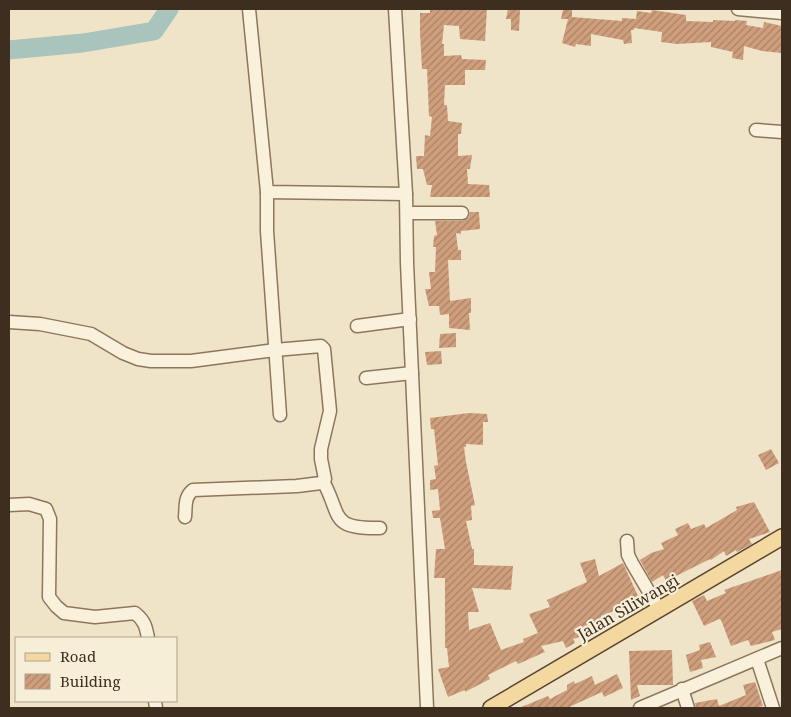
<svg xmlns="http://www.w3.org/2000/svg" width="791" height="717" font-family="'Noto Serif',serif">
<defs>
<pattern id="building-hatch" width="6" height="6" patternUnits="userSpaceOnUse" patternTransform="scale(1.25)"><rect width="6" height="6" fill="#cf9f7d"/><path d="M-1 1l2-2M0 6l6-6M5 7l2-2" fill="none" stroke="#a98266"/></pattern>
</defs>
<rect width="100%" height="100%" fill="#f0e4c8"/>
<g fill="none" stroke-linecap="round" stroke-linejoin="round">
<polyline stroke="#a9c4bc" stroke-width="19" points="9,50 83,43 154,31 169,9"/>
</g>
<g fill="url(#building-hatch)">
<polygon points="430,9 487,9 485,41 460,39 459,26 444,25 442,44 444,44 444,56 461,55 462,59 486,60 485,70 465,70 465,85 445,85 444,105 447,105 448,121 462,123 461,134 458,134 458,156 472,155 470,169 467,169 468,184 489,185 490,197 430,197 432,185 427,185 423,169 417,169 416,156 424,156 425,135 430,136 432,117 429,116 427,69 422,69 420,33 420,13 430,13"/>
<polygon points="508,9 520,10 519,31 511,30 511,19 506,19"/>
<polygon points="563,10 572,10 572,17 622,21 622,18 636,19 637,11 651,13 652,10 686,15 686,21 713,22 713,20 735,21 735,20 747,21 746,25 763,28 764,22 782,26 782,53 762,51 744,46 743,60 732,58 733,52 711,47 711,42 677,44 661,42 662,32 634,28 634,30 631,30 632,43 624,44 623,40 591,34 591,46 576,44 575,47 562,43 568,19 561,19"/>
<polygon points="470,212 479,212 480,229 461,231 461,234 456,233 458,250 461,250 461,260 448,260 450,301 471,298 471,313 469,313 470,330 449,328 449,314 440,315 439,306 429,306 425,289 431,289 429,272 435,272 436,247 433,247 434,236 437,235 435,221 462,221 469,217"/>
<polygon points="456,333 456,347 439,348 440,334"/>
<polygon points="441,351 442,364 427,365 425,352"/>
<polygon points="469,413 487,414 488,422 483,422 483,445 466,444 466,447 464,447 466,462 475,505 471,506 472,520 466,521 472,549 474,549 474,565 513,566 511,590 472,588 479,612 468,612 469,630 490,623 501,650 524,642 523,639 538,633 529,614 550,607 547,600 587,582 580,563 595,559 599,576 623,563 638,596 624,601 626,606 601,616 607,628 573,639 575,643 566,648 563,641 541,646 545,652 518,664 516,661 488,675 490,679 465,692 465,690 448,697 438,669 449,667 447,648 445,648 445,578 434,578 436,549 445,549 440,518 433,518 432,511 440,510 438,489 430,490 430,480 436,479 434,466 438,465 434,429 431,429 430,418"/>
<polygon points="771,449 779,463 766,470 758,455"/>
<polygon points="754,502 770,532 749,539 752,544 737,552 736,550 726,556 724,551 711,560 710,559 666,581 663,575 652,582 640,560 651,553 664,549 661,543 678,535 675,529 688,523 691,529 704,524 706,528 737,510 736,507"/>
<polygon points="782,570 782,629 772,632 775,640 751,646 748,640 731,646 721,620 719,619 704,626 692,601 704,595 707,601 726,593 724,590"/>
<polygon points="710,642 716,657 701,660 703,668 690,672 686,655 700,650 699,645"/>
<polygon points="672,650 673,685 637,685 640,696 631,700 629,651"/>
<polygon points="617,674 623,688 604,697 602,692 567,708 519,708 548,696 550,699 567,690 567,685 574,681 575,684 592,676 595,685"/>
<polygon points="755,682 763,706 755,708 696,708 695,703 717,699 719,706 746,695 743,685"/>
</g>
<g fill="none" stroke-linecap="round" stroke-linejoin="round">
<defs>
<g id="minor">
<polyline points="249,9 267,192 406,194"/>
<polyline points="395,9 406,194 407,263 427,708"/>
<polyline points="738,9 782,13"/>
<polyline points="756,130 782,132"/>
<polyline points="267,192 267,231 280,415"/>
<polyline points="407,213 462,213"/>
<path d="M9,322l31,2 51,10 32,19 15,6 13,2h40l84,-11 46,-4 3,3 6,62 -9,38v10l4,20 -4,4 -24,3 -104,4c-9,7 -7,17 -8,27"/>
<polyline points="357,326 410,319"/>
<polyline points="366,378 412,373"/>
<path d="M323,481c19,35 6,48 57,47"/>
<path d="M9,505l20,-1 17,5 4,10 -1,78 7,9 8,7 31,4 40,-4c10,8 11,14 13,25"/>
<polyline points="627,541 628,555 632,563 659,609"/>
<polyline points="757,659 773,708"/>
<polyline points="682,689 688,708"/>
<polyline points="155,701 156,708"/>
<polyline points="640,708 782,648"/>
</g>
<polyline id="major" points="491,708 782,537"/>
</defs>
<use href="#minor" stroke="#8d765c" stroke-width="15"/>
<use href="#major" stroke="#5b4430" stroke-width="18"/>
<use href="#minor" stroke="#faf1dc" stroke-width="12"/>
<use href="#major" stroke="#f3d9a0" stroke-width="15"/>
</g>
<g text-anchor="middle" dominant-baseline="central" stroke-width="4.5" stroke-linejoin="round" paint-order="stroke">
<g font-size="16" fill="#3d2e20" stroke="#f7eed8">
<text transform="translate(628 607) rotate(-30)">Jalan Siliwangi</text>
</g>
</g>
<rect width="791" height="717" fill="none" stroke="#3d2e20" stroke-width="20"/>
<rect x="15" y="637" width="162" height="65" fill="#f7eed8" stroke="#ada18e"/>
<rect x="25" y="653" width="25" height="8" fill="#f3d9a0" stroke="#ada18e"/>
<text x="60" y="662" font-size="15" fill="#3d2e20">Road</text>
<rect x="25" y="674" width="25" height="15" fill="url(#building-hatch)" stroke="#ada18e"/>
<text x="60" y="687" font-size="15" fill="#3d2e20">Building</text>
</svg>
